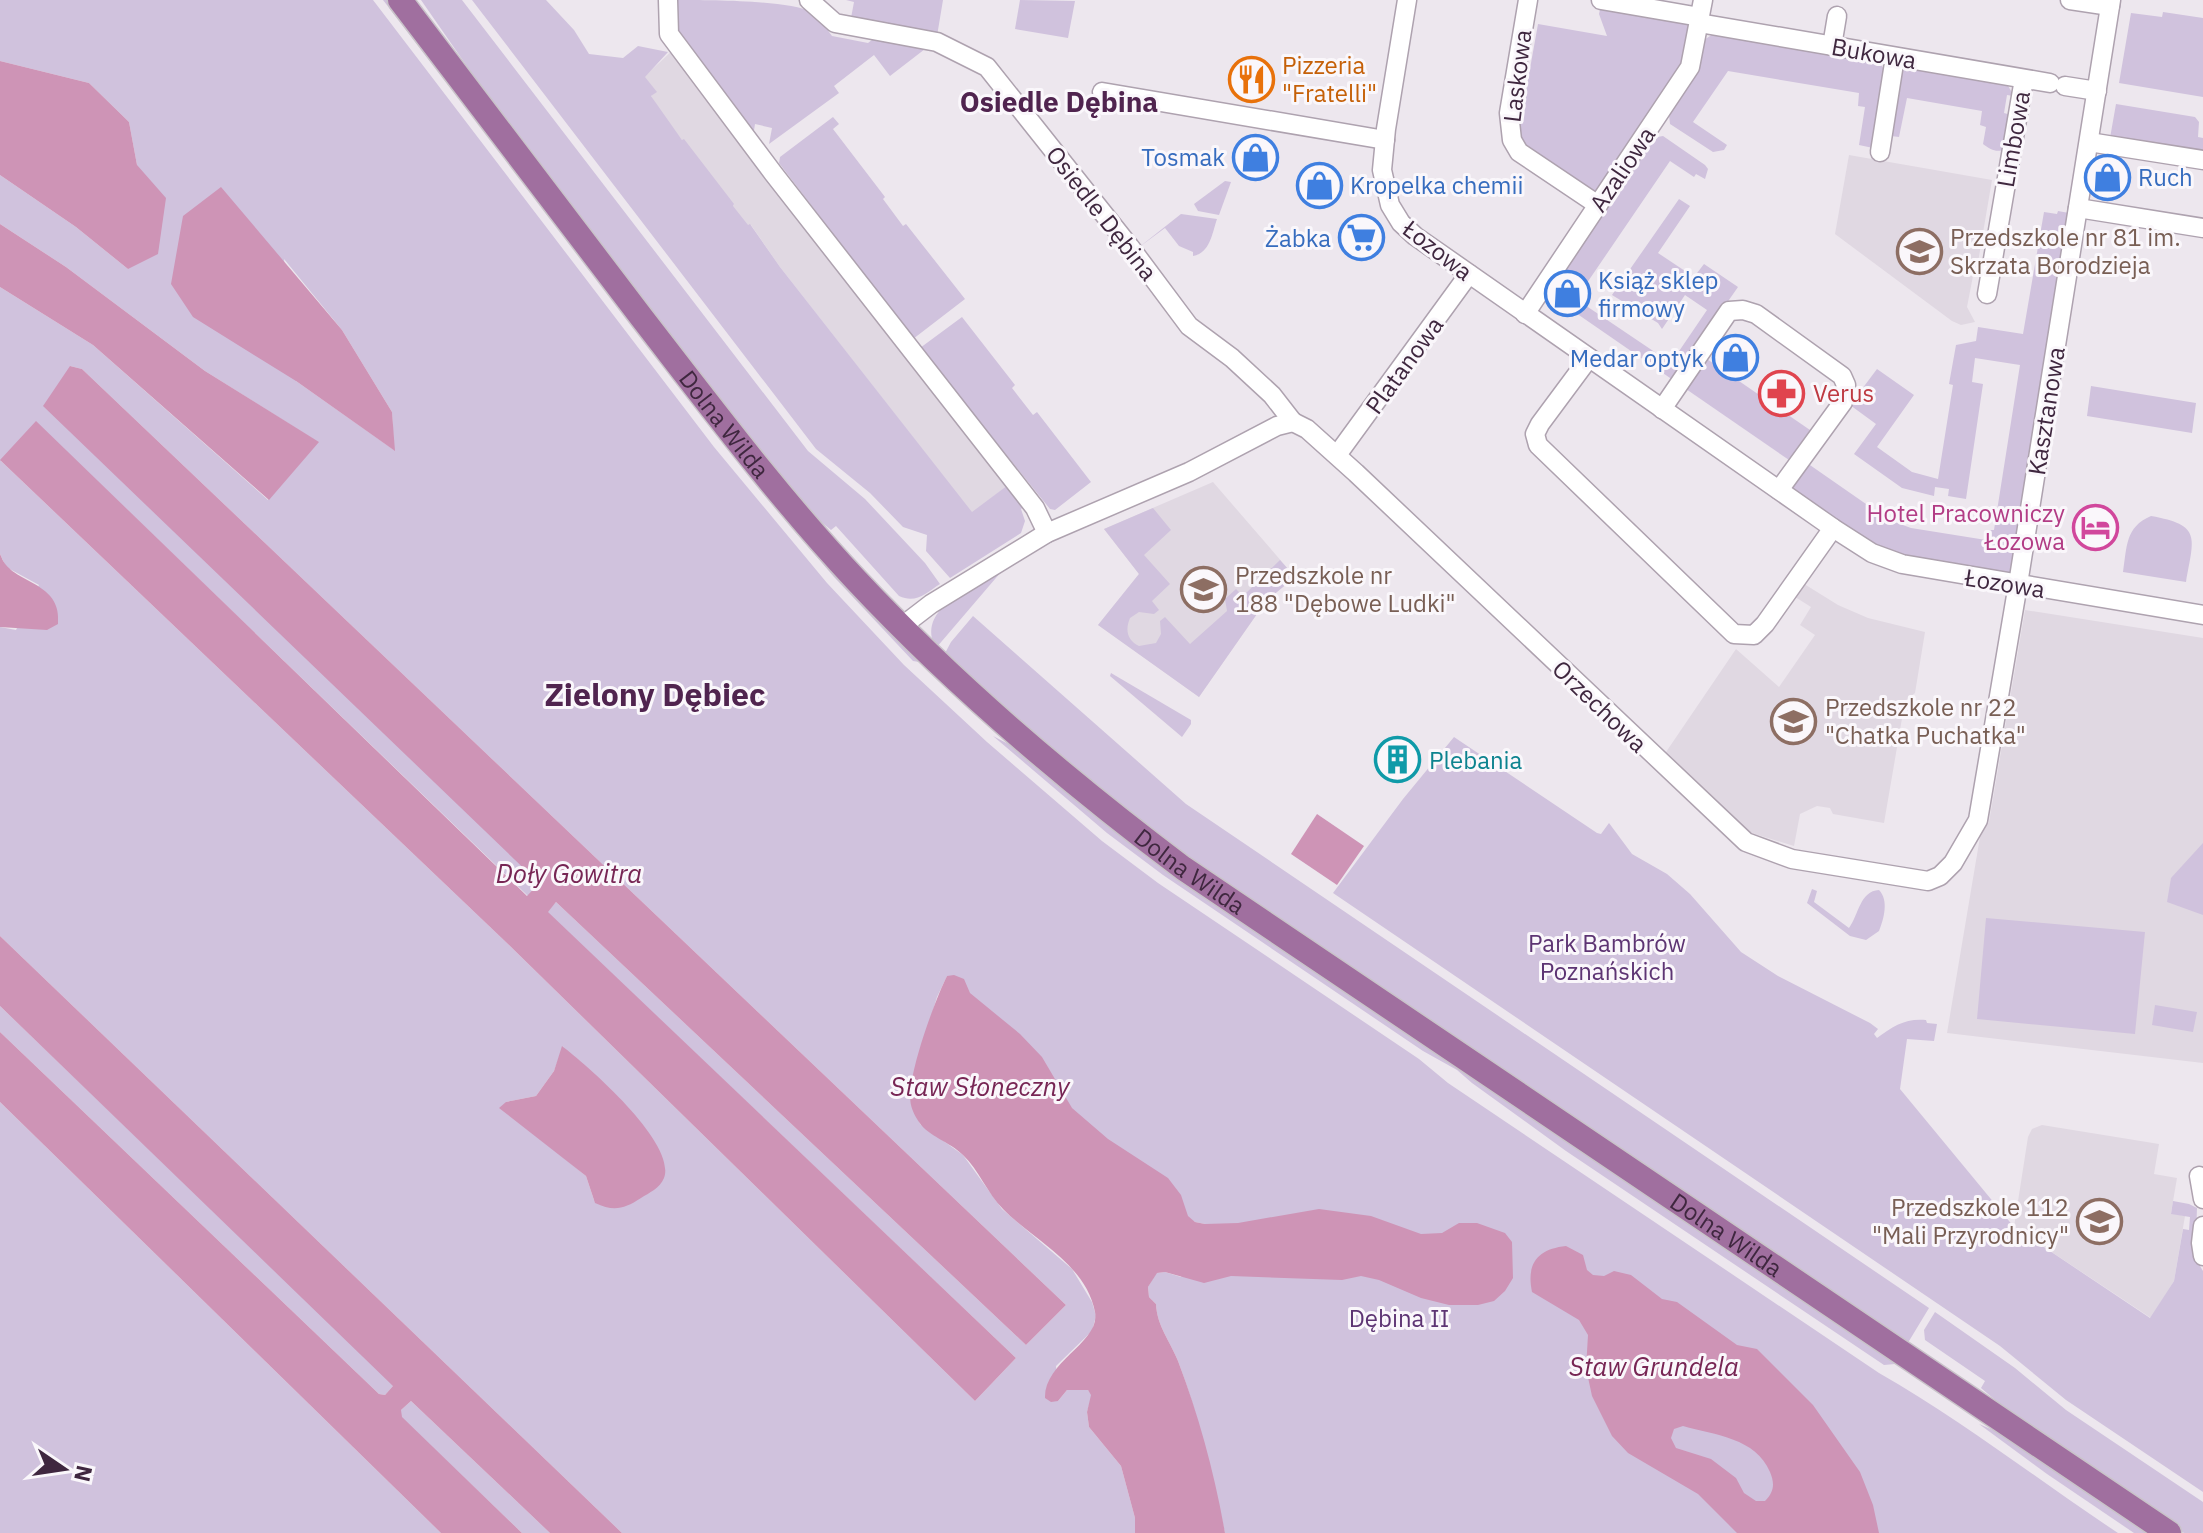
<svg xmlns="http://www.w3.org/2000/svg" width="2203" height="1533" font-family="'IBM Plex Sans',sans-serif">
<rect width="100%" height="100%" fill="#ede7ee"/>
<g fill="#e0d8e2">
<polygon points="674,49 1008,485 972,513 780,267 751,225 748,226 732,206 734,205 666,120 651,96 656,92 644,77"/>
<polygon points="1849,155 1992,180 1977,268 1973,276 1967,307 1975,322 1961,325 1952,321 1835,234"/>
<polygon points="1213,482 1295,577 1266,601 1199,697 1098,625 1139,574 1104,529"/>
<polygon points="1801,582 1838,605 1868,618 1925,632 1915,693 1905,701 1884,823 1833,814 1830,808 1817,806 1800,814 1794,846 1755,834 1740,827 1664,755 1736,649 1779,687 1815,635 1800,625 1811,607 1792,595"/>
<polygon points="2025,610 2203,638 2203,1063 1947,1033 1981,831 1989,822"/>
<polygon points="2042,1125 2159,1144 2154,1174 2177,1178 2171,1213 2185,1216 2174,1281 2151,1318 2014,1227 2028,1137 2032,1129"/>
</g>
<g fill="#d0c2dd" fill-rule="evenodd">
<path d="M0,0h373l341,447 113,136 77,82 83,77 115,99 56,42 261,176 29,24 431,290c84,48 159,107 239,160h-893c-13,-58 -26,-117 -47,-172 -8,-20 -21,-35 -22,-57l-7,-7 -1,-10 8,-14 9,-1 16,5 24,-53 -10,-2 -41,-25 -207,-221 -10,21 -26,87 9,40 43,31 39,54 70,60 20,33 4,14 -4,15 -36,35 2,35 9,-11h21l4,5 -5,17 2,15 32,39 14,52v15h-513l-622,-597v-309l16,3 23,-45 -33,-18 -6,-13v-267l93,58 175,155 50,-58 -113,-71 -139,-104 -66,-43v-49l76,52 52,42 9,-104 -8,-43 -40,-39 -89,-22zM284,259l58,71 50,82 2,38 -98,-69zM70,366l12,3 984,936 -40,40 -470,-443 -9,10 469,446 -41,43 -466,-456 -508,-484 35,-39 492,474 11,-13zM563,1046l32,157 -9,-27 -38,-31 -42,-43 30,-6 18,-25z"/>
<polygon points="383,0 390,0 923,660 919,662 913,661 834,577 761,491"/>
<path d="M421,0h41l346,451 57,48 60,64 15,21c-14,9 -24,20 -41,12l-63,-70 -5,4 -27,-22 -28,-31 -278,-366z"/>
<polygon points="472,0 546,0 574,30 589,54 623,58 638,46 668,52 645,77 657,92 651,96 682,140 684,139 734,204 733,206 748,225 750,224 780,267 972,512 1008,485 1024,506 1021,509 1025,521 1021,533 950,578 926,551 927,535 903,527 870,493 816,449"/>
<path d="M677,0c31,0 111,0 135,12 9,6 14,16 20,24l36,7 5,-4 52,10 -35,27 -16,-21 -40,31 5,7 -70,51 3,-16 -17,-4 -2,13 -72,-94 -6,-16z"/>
<polygon points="846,0 943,0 937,36 851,18 854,2"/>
<polygon points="1020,0 1075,1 1068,38 1015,29"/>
<polygon points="1601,5 1696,21 1686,66 1598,198 1522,148 1512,112 1522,113 1538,24 1607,36 1599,14"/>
<polygon points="2163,12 2203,18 2203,97 2119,83 2131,13 2162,17"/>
<polygon points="1713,34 1880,63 1885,71 1873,148 1859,145 1865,107 1858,106 1859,93 1728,71 1693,122 1727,145 1724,150 1713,152 1670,124 1669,115 1704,40"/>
<path d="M1902,65l105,19 7,12 -7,-1 -3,18 7,2 -6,34c-8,4 -14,1 -22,-5l3,-17 -6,-2 2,-14 -75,-13 -8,39 -8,-1z"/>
<polygon points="2116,104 2195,117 2199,122 2198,137 2203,138 2203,152 2110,138"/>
<polygon points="833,117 839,124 833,129 885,197 883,199 903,226 906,224 965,299 913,339 779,163 780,157"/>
<polygon points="1663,136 1705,165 1708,169 1705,179 1696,174 1694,177 1670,161 1576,299 1671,363 1707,310 1685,295 1662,329 1658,323 1612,295 1679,199 1690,206 1658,253 1694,277 1704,264 1738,287 1673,380 1547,293 1652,138"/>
<polygon points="1225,181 1231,182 1219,215 1198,211 1194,204"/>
<polygon points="2058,211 2069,213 2012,571 2007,575 1903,556 1876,546 1789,487 1807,463 1889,520 1911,528 1986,540 1988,530 1994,530 2020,365 1975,358 1972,382 1983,384 1966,499 1948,496 1949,489 1935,487 1934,496 1902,488 1854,454 1876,424 1850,405 1877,369 1914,395 1877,447 1912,472 1938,479 1953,385 1949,384 1956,345 1976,341 1978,327 2023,334 2044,212 2057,214"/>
<path d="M1181,214l36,5c-5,15 -7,34 -24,37v-4l-14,-6 -14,-18 -27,20z"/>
<polygon points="962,317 1015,385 1012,388 1033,415 1037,412 1091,482 1055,510 1050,509 920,348"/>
<polygon points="1707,359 1810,430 1789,460 1686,389"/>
<polygon points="2091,386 2196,403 2192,433 2087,416"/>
<path d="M1153,508l18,22 -27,25 26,29 -18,17 7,9 -5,4 -15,-2 -9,6c-5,12 -3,22 9,28l17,-3 5,-9 -1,-13 5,-4 25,27 37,-33 -2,-12 11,-10 7,7 37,-36 15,17 -29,24 -67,96 -101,-72 41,-51 -35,-45z"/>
<path d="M2151,516c51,9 43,21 35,66l-63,-10c4,-25 2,-45 28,-56z"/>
<path d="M996,571l5,1 -65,76c-21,-38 35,-60 60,-77z"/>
<polygon points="973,616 1186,804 1929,1308 1906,1346 1170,848 943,657 951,642"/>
<polygon points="1111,673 1191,720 1191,724 1182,737 1110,676"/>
<polygon points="993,736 1020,750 1897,1360 1895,1364 1884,1365 1566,1151 1472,1083 1457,1070 1423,1051 1163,875 1107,833"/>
<path d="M1454,737l143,96 4,1 8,-11 23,31 35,20 23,20 51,58 37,24 92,47 8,6 -4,5 3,4c16,-12 29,-20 49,-18l1,3 10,1 -3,17 -27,-2 -7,50 114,138 136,91 24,-37 9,-52 6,1 1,-13 -19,-3 2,-13 16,3 8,4c0,24 -8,41 6,63v221l-137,-92 -66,-54 -667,-453 70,-94z"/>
<polygon points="2203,843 2203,915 2167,902 2171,878"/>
<path d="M1812,889l5,2 -3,11 35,26c10,-14 11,-37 30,-38 10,10 5,29 0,41l-13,9 -16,-4 -43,-33z"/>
<polygon points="1986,918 2145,932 2135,1034 1977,1019"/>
<polygon points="2155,1005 2197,1012 2193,1032 2152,1025"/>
<polygon points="0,1006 394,1385 385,1395 379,1394 0,1032"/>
<polygon points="0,1102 441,1533 0,1533"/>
<polygon points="1935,1312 2015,1368 2066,1410 2203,1502 2203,1533 2184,1533 2033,1432 1981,1388 1985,1381 1925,1340 1924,1330"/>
<polygon points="411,1401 550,1533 522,1533 401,1417 401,1410"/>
<polygon points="1979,1424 2012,1438 2154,1533 2134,1533 2047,1474"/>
</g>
<g fill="#ce94b6" fill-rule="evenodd">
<polygon points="0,61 89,83 129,122 137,165 166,198 158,254 128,269 76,227 0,175"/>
<polygon points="221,187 342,330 392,412 395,451 296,381 193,317 171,284 183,216"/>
<polygon points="0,224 66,267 205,371 319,442 269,500 93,345 0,287"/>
<polygon points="70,366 82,369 1066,1305 1026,1345 556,902 548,912 1016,1358 975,1401 509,945 0,460 36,421 527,896 539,883 43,406"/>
<path d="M0,554c2,4 3,8 6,11 16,19 56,20 52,59l-11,6 -47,-3z"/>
<polygon points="1317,814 1364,846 1337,885 1291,854"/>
<polygon points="0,936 622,1533 550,1533 411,1401 401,1410 402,1417 522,1533 441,1533 0,1102 0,1032 379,1394 385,1395 393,1386 0,1006"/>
<path d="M954,975l10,4 6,14 50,41 22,23 30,51 36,31 60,39 13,17 7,21 7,6 10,2 33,-1 81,-14 52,7 50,18 21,-1 17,-10h18l28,10 7,9 1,36 -8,13 -11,10 -16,4h-29l-28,-7 -42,-18 -18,-4 -19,4 -111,-4 -27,7 -39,-11 -8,1 -9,14 1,10 7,7c1,22 14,37 22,57 21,55 37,114 47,172h-90v-15l-14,-52 -32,-39 -2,-15 4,-17 -3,-5h-21l-9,11 -7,1 -6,-4c-1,-37 56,-56 50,-86 -9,-48 -62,-72 -92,-103 -16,-16 -24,-39 -40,-54 -13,-13 -35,-19 -44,-33 -3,-4 -7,-12 -8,-17 -6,-25 24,-105 36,-129z"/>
<path d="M562,1046c26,20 115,97 102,132 -4,10 -15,15 -23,20 -17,11 -27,14 -46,5l-9,-27 -87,-68 7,-6 30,-6 18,-25z"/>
<path d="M1566,1246l17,9 4,15 6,5 11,1 10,-5 17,4 31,24 15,3 60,43 20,4 56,56 47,67 13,33 6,28h-142l-39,-39 -70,-41 -16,-17 -20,-40 -6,-28 2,-33 -9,-15 -47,-28c-6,-29 6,-43 34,-46zM1683,1426c32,9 73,12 87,46 5,12 4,20 -5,29h-9l-12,-8 -8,-15 -25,-19 -35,-11 -5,-10 3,-9z"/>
</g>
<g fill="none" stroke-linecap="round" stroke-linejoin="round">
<defs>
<g id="minor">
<polyline points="668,0 669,34 773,173 1035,508 1047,533"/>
<polyline points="809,0 835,23 937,42 987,67 1130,247 1189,326 1232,358 1272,395 1293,422"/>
<polyline points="1407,0 1386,129 1382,170 1390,205 1401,223 1415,236 1833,528 1872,553 1902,564 2203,615"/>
<polyline points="1528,0 1509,113 1512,140 1519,152 1598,205"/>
<polyline points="1601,0 1700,17"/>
<polyline points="2070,0 2110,6"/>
<polyline points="1699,23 2050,83"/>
<polyline points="1832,46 1837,16"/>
<polyline points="2065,86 2097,91"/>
<polyline points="1102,92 1385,140"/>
<polyline points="2089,142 2203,160"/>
<polyline points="1880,152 1895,57"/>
<polyline points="2078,208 2203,228"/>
<polyline points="1987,294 2024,79"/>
<polyline points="1525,314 1690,67 1703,0"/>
<polyline points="1589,358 1540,424 1535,434 1538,445 1734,634 1754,635 1765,624 1833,528"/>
<polyline points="1662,409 1729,311 1743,310 1756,314 1842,376 1846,385 1843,402 1779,490"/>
<polyline points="1293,422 1307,429 1356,473 1746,842 1792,859 1928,881 1940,876 1953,863 1978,820 2018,584 2111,0"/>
<polyline points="1337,455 1469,274"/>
<polyline points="901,627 931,604 1047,533 1189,472 1277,426 1293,422"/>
<polyline points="2199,1176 2203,1199"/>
<polyline points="2203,1226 2201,1243 2203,1256"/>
</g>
<g id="major">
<path id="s1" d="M400,0c80,106 161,212 242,318 69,89 137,180 214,262 100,107 210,200 327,288l986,665"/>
</g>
</defs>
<use href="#minor" stroke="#aea2af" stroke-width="21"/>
<use href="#major" stroke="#c9c3c9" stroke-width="27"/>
<use href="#minor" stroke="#fff" stroke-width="18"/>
<use href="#major" stroke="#a06f9f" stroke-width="24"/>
</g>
<defs>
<symbol id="restaurant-ring" viewBox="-11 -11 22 22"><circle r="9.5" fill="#faf7fb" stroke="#e8710a" stroke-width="1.5"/><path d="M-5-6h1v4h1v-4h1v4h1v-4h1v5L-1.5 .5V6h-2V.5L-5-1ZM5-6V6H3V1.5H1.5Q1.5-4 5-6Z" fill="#e8710a"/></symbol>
<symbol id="shop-ring" viewBox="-11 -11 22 22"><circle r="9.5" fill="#faf7fb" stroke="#3f7fe0" stroke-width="1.5"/><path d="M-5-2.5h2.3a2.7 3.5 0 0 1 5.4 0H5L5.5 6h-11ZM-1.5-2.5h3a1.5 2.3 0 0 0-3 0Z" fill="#3f7fe0"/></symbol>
<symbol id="supermarket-ring" viewBox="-11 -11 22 22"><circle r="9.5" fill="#faf7fb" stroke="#3f7fe0" stroke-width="1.5"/><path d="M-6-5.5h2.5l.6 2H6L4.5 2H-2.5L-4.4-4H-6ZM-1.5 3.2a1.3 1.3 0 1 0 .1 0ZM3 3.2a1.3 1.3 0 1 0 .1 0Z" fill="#3f7fe0"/></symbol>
<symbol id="school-ring" viewBox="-11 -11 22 22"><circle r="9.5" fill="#faf7fb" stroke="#8d6e63" stroke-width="1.5"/><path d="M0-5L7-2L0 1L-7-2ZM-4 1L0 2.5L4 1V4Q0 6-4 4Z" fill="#8d6e63"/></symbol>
<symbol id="pharmacy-ring" viewBox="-11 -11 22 22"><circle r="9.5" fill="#faf7fb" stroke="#e0444e" stroke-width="1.5"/><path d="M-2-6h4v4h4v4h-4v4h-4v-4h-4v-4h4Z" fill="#e0444e"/></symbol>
<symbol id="hotel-ring" viewBox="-11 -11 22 22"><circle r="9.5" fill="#faf7fb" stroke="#d1479c" stroke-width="1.5"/><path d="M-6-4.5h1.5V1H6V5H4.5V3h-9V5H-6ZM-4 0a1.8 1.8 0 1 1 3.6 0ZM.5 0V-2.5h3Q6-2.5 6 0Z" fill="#d1479c"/></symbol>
<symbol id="building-ring" viewBox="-11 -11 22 22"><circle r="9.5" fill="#faf7fb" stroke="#0f9aa8" stroke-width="1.5"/><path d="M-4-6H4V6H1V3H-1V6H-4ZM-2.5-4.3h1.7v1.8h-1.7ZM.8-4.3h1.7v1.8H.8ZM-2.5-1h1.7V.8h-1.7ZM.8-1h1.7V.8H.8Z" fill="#0f9aa8"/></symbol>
</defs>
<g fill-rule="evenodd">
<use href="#restaurant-ring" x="1226" y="54" width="51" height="51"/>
<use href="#shop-ring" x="1230" y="132" width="51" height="51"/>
<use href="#shop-ring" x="2082" y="152" width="51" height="51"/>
<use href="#shop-ring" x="1294" y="160" width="51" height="51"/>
<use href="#supermarket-ring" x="1336" y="212" width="51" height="51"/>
<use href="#school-ring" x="1894" y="226" width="51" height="51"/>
<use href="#shop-ring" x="1542" y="268" width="51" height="51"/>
<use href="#shop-ring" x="1710" y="332" width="51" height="51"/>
<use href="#pharmacy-ring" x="1756" y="368" width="51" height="51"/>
<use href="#hotel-ring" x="2070" y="502" width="51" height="51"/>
<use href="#school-ring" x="1178" y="564" width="51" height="51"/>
<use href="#school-ring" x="1768" y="696" width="51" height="51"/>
<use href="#building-ring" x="1372" y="734" width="51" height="51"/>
<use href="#school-ring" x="2074" y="1196" width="51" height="51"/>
</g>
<g text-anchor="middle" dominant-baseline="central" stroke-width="6" stroke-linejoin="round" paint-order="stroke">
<g font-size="24" fill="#3f273f" stroke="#faf7fb">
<text transform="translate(1874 53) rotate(10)">Bukowa</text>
<text transform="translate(1517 76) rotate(-83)">Laskowa</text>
<text transform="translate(2013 139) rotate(-80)">Limbowa</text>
<text transform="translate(1622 169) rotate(-56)">Azaliowa</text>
<text transform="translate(1102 213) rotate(52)">Osiedle Dębina</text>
<text transform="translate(1438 250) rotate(38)">Łozowa</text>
<text transform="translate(1404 365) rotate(-54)">Platanowa</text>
<text transform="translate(2046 411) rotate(-81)">Kasztanowa</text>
<text stroke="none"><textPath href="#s1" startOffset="534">Dolna Wilda</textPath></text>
<text transform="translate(2005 583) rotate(9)">Łozowa</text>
<text transform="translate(1600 706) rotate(44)">Orzechowa</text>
<text stroke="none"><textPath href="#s1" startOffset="1182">Dolna Wilda</textPath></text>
<text stroke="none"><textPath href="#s1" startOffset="1830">Dolna Wilda</textPath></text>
</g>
<g font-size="24" fill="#c56008" stroke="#faf7fb" text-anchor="start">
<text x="1282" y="65">Pizzeria<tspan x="1282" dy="28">"Fratelli"</tspan></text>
</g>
<g font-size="24" fill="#366cbe" stroke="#faf7fb" text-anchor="end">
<text x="1225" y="157">Tosmak</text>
<text x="2138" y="177" text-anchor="start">Ruch</text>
<text x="1350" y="185" text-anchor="start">Kropelka chemii</text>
<text x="1331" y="238">Żabka</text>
<text x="1598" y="280" text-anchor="start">Książ sklep<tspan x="1598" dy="28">firmowy</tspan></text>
<text x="1704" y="358">Medar optyk</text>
</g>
<g font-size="24" fill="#785e54" stroke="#faf7fb" text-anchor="start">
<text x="1950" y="237">Przedszkole nr 81 im.<tspan x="1950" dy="28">Skrzata Borodzieja</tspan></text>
<text x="1235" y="575">Przedszkole nr<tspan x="1235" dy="28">188 "Dębowe Ludki"</tspan></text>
<text x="1825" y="707">Przedszkole nr 22<tspan x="1825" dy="28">"Chatka Puchatka"</tspan></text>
<text x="2069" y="1207" text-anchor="end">Przedszkole 112<tspan x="2069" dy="28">"Mali Przyrodnicy"</tspan></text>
</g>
<g font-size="24" fill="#be3a42" stroke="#faf7fb" text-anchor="start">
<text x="1813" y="393">Verus</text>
</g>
<g font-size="24" fill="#b23c85" stroke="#faf7fb" text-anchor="end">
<text x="2065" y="513">Hotel Pracowniczy<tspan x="2065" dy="28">Łozowa</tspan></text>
</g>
<g font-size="24" fill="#0d838f" stroke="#faf7fb" text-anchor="start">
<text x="1429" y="760">Plebania</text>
</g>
<g font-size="24" fill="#5d3473" stroke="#faf7fb">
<text x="1607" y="943">Park Bambrów<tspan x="1607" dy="28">Poznańskich</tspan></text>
<text x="1399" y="1318">Dębina II</text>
</g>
<g font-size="26" font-style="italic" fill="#772554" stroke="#faf7fb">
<text x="569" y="873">Doły Gowitra</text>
<text x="980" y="1086">Staw Słoneczny</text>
<text x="1654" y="1366">Staw Grundela</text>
</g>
<g font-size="28" font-weight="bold" fill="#50244f" stroke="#faf7fb">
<text x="1059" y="101">Osiedle Dębina</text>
</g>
<g font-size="32" font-weight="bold" fill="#50244f" stroke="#faf7fb">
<text x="655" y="694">Zielony Dębiec</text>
</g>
</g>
<g transform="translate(64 1469) rotate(103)" stroke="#faf7fb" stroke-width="6" paint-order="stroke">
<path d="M0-6L14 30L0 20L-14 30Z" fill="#3f273f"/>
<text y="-12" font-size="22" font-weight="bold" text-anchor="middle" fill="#3f273f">N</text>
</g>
</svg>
